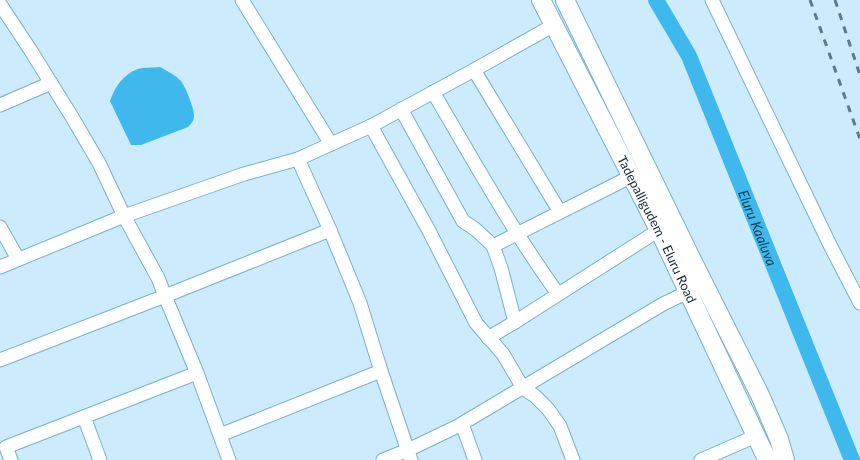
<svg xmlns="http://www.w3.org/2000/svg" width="860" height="460" font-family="Lato,sans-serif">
<rect width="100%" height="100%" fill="#ccecfd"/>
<path fill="#3eb8ed" d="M160,67c7,4 15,8 21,14 4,5 14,29 13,35 0,5 -3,8 -6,11l-47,18h-10l-21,-44c5,-14 13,-27 28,-32 6,-2 15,-1 22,-2z"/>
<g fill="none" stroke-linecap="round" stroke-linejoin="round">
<path stroke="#3eb8ed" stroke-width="16" id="s1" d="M656,0l33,56 163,404"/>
<defs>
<g id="street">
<polyline points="242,0 331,144"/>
<polyline points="712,0 830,245 860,303"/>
<polyline points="0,4 31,51 72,117 99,163 124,216 158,278 165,296 197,373 229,460"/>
<polyline points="474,70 560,212"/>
<path d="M433,92c40,68 79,138 125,202"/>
<polyline points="0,105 51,83"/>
<polyline points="401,109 463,221 475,229 487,240 493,246 501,268 515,322"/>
<polyline points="371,126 428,229 476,323 503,354 523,388 535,396 548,409 560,426 573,460"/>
<polyline points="298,159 330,230 360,303 381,371 411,460"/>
<polyline points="0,227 18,259"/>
<polyline points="493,246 632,176"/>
<polyline points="0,267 124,216 244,174 298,159 371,126 474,70 554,25"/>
<polyline points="488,338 515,322 659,230"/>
<polyline points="0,360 165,296 330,230"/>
<polyline points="84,417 100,460"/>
<polyline points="462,424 475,460"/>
<polyline points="220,435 381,371"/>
<polyline points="11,460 6,447 197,373"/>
<polyline points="383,460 408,450 458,426 663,304 688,292"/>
<polyline points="701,460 756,436"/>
</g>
<g id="secondary">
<path id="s2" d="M541,0l118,230 97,206 10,21 3,3"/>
<polyline points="565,0 694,264 760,395 779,439 785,460"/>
</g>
</defs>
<use href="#street" stroke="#7aafcb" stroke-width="15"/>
<use href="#secondary" stroke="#7aafcb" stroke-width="20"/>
<use href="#street" stroke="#fff" stroke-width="13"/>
<use href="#secondary" stroke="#fff" stroke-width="18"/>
<g stroke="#5f7987" stroke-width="3" stroke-dasharray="7 7" stroke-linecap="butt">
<polyline points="810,0 860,139"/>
<polyline points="835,0 860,75"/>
</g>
</g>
<g text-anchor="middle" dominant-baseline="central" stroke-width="4" stroke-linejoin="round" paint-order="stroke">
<g font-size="13" fill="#162b37" stroke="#fff">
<text stroke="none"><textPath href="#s2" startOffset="257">Tadepalligudem - Eluru Road</textPath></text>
</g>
<g font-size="14" font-style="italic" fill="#063b51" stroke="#fff">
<text stroke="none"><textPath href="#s1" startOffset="250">Eluru Kaaluva</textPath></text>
</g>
</g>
</svg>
